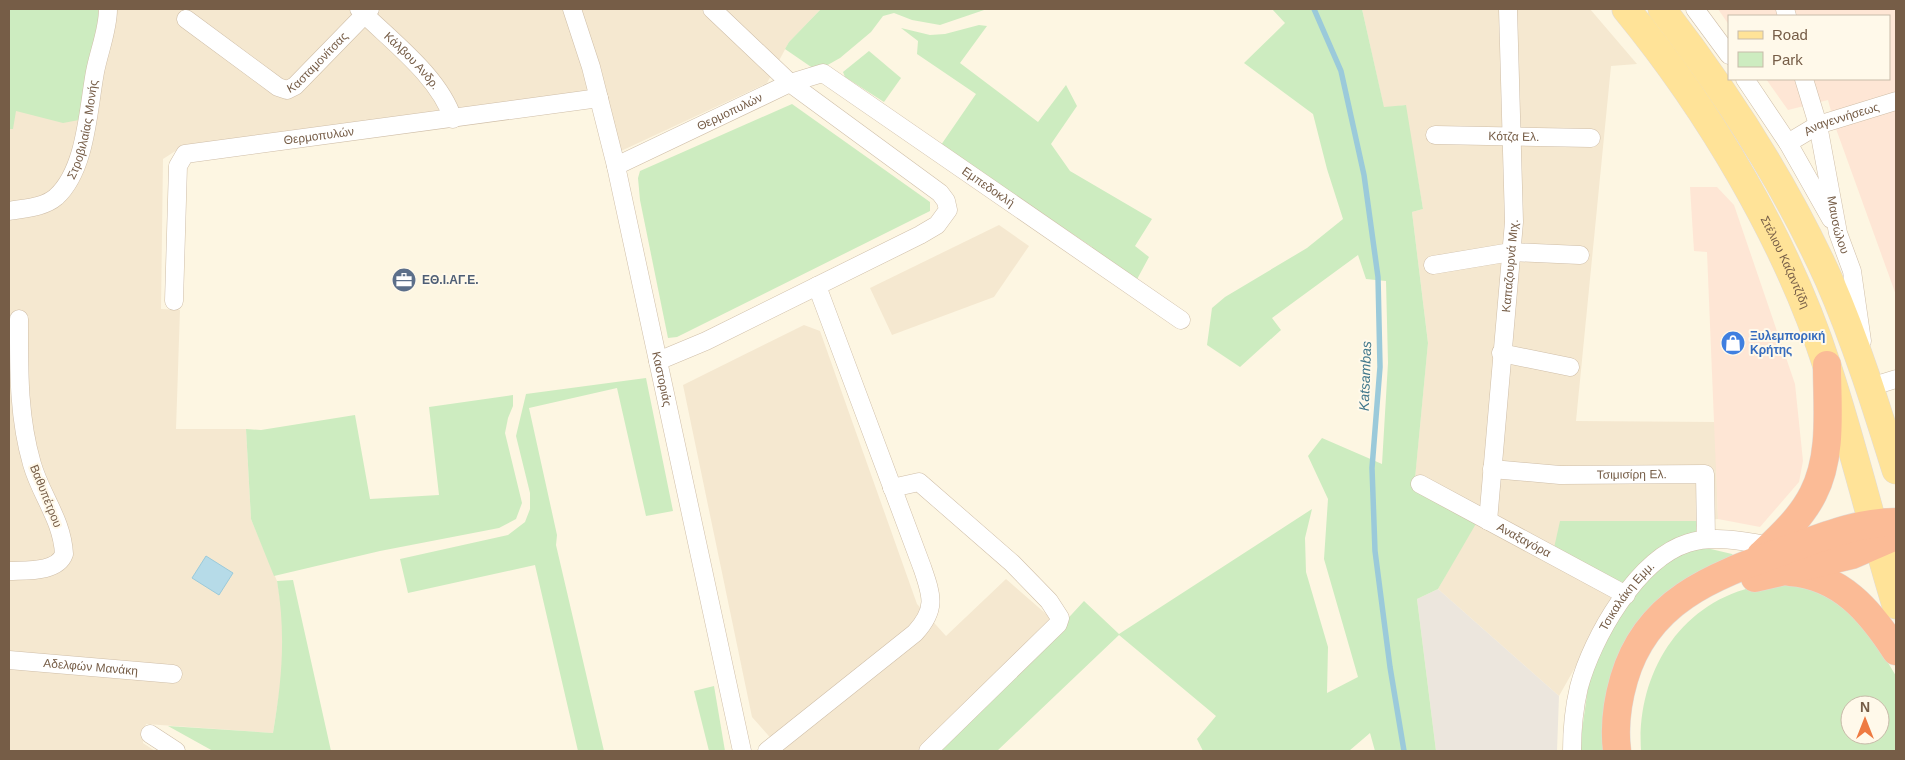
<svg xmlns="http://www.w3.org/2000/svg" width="1905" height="760" font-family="Arial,sans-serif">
<rect width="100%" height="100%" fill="#fdf6e2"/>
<g fill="#f5e8d0">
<polygon points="9,9 821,9 789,42 767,83 621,151 600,89 469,110 177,150 163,159 161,309 180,310 176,429 246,429 251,519 277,581 283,615 282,676 273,733 146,724 143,743 155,751 9,751"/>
<polygon points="1362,9 1590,9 1637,64 1611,66 1576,421 1715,422 1718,519 1698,521 1624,586 1613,600 1559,696 1438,589 1482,510 1415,477 1428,343 1412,212 1423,209 1405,105 1384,108"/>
<polygon points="999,225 1029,246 994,297 892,335 870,288"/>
<polygon points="804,325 820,331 917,604 946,636 1006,579 1053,620 919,751 782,751 752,717 683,385"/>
</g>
<g fill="#fee6d5">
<polygon points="1718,9 1896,9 1896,295 1835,126 1828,100 1788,110 1766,79 1889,79 1889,16 1729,16 1729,25"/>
<polygon points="1690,187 1717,187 1734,205 1795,384 1803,461 1799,482 1760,527 1718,519 1707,252 1694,251"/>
</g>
<polygon fill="#ece6dd" points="1438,589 1559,696 1557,751 1436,751 1417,599"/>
<g fill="#cdecc0" fill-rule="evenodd">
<polygon points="9,9 98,9 100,20 88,63 79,120 63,123 16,111 13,129 9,129"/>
<polygon points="821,9 987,9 940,25 912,20 894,13 883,16 871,32 840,58 817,71 785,49 789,42"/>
<polygon points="1272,9 1362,9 1384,107 1406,105 1423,209 1412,212 1428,343 1414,489 1477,522 1438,589 1417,599 1436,751 1375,751 1370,733 1349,751 1203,751 1197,739 1216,716 1119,635 997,751 939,751 1036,653 1084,601 1119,634 1312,509 1305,538 1306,572 1328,647 1327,693 1358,677 1324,559 1328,499 1308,456 1322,438 1382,464 1388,363 1386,281 1366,279 1358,255 1272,318 1281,330 1240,367 1207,345 1212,308 1225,297 1307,248 1343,219 1327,169 1313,114 1244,63 1285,23"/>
<polygon points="979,25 987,26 960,63 1038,122 1066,85 1077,106 1051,144 1070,171 1152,219 1135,246 1149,257 1135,283 1090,253 1092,247 941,145 976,94 917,54 918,41 901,28 930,35 945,34"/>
<polygon points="869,51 901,78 884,102 845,77 843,72"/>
<polygon points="792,104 930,202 930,211 677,337 668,338 640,200 638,178 640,171"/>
<polygon points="646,378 673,511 646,516 617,388 529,408 557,535 556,545 604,751 578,751 535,565 408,593 400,559 508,535 525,522 530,509 530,493 516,436 526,394"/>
<polygon points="513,395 513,406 508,418 505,433 522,503 516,519 499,528 380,551 274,576 251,519 246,429 261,430 355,415 370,499 439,495 429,407"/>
<polygon points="1560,521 1698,521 1695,535 1624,586 1554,548"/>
<polygon points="1698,546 1732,554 1735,558 1670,594 1607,751 1579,751 1589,681 1599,652 1634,593 1678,551"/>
<path d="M293,580l38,171h-118l-45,-25 105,7c9,-53 13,-99 4,-152z"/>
<path d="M1789,584l23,3 34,21 32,38 18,30v75h-255c-5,-76 38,-149 117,-165 10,-2 21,-1 31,-2zM1850,705h30v30h-30z"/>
<polygon points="714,686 725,751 709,751 694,691"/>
</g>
<polygon fill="#b6dbe8" stroke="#9bcada" points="206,556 233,573 219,595 192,578"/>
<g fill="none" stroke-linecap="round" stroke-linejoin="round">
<polyline stroke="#9bcada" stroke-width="5.5" points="1314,9 1341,71 1364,175 1378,277 1380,367 1372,468 1375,551 1390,667 1404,751"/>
<defs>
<g id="minor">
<path id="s1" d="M359,9c32,32 80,67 94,110"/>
<path id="s2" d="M572,9l19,58 25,99 126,585"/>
<polyline points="1695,9 1729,55"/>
<polyline points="1785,9 1787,16"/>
<path id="s3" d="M186,19l92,68 9,3 8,-4 75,-77"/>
<polyline points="1745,79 1788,143 1831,219"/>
<path id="s4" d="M1804,79l14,46 20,108 14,38 10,70"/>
<path id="s5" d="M1435,135l156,3"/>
<path id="s6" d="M1788,143l30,-18 78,-24"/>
<path id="s7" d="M616,166l174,-83 33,-10 358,247"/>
<path id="s8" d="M9,211c15,-3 34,-3 47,-14 30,-27 32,-87 39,-125 4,-21 13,-42 13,-63"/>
<polyline points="1433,265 1511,252 1580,255"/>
<path id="s9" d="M174,301l4,-135 7,-12 414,-56"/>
<polyline points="1501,353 1570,367"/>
<polyline points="658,361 706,341 920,235 937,225 948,210 946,201 940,193 790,83 712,9"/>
<polyline points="1870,387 1896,379"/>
<path id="s10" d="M1492,469l68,6 145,-1 1,65"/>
<path id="s11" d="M1420,484l206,111"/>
<polyline points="892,488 919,482 1012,563 1049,601 1060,618 1058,624 928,751"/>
<path id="s12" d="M1488,521l26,-299 -6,-213"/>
<path d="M9,571c16,-1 48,2 55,-17 -2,-35 -23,-58 -32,-90 -14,-48 -13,-96 -13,-145"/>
<path id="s13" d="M9,660l164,14"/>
<polyline points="150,734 176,751"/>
<path d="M767,751l148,-118c22,-24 17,-37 7,-66l-105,-281"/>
<path id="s14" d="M1572,751c0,-21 2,-43 7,-64 13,-49 58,-128 109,-144 26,-8 56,-2 83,3"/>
</g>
<g id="primary">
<path id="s15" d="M1626,9c83,101 161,232 201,357 26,79 45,160 69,239"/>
<path d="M1662,9c65,84 123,174 167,271 27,62 47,126 67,190"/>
</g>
<g id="motorway">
<path d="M1761,555c19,-18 40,-37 52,-61 20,-39 14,-87 14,-129"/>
<path d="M1790,572c51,4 80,39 106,79"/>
<polyline points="1755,578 1852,555 1896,536"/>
<path d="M1617,751c-3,-24 0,-48 7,-72 23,-80 91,-103 162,-129 36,-13 71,-28 110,-28"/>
</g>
</defs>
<use href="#minor" stroke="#cfbea8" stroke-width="19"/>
<use href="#primary" stroke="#e1dbd7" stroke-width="29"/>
<use href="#motorway" stroke="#e1dbd7" stroke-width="29"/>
<use href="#minor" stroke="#fff" stroke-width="18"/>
<use href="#primary" stroke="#ffe398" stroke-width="28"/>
<use href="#motorway" stroke="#fbbb96" stroke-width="28"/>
</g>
<defs>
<symbol id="office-disc" viewBox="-11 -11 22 22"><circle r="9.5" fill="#5c6f8a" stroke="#fff9ea"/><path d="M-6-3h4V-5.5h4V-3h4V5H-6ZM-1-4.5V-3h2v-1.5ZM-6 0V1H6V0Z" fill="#fff"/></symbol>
<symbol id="shop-disc" viewBox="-11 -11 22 22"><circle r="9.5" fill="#3f7fe0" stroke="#fff9ea"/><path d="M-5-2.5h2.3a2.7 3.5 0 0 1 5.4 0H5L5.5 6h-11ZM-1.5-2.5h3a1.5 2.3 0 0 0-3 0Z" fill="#fff"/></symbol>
</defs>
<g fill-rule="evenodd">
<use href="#office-disc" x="390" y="266" width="28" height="28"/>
<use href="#shop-disc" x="1719" y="329" width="28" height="28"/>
</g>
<g text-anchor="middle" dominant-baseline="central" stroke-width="4" stroke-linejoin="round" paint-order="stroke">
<g font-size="12" fill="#765d47" stroke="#fff9ea">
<text stroke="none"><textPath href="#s3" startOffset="165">Κασταμονίτσας</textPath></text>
<text stroke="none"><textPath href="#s1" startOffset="74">Κάλβου Ανδρ.</textPath></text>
<text stroke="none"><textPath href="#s7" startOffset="126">Θερμοπυλών</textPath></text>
<text stroke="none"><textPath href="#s6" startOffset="59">Αναγεννήσεως</textPath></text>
<text stroke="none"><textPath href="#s8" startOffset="124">Στροβιλαίας Μονής</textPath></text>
<text stroke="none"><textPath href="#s9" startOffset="284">Θερμοπυλών</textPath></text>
<text stroke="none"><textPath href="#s5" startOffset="79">Κότζα Ελ.</textPath></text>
<text stroke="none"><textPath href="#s7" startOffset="428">Εμπεδοκλή</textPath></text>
<text stroke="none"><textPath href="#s4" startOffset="150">Μαυσώλου</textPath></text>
<text stroke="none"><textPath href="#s15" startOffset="300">Στέλιου Καζαντζίδη</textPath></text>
<text stroke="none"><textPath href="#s12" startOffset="256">Καπαζουρνά Μιχ.</textPath></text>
<text stroke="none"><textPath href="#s2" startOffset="381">Καστοριάς</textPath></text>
<text stroke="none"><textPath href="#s10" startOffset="140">Τσιμισίρη Ελ.</textPath></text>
<text transform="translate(46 496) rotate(68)">Βαθυπέτρου</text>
<text stroke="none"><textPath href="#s11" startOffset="118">Αναξαγόρα</textPath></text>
<text stroke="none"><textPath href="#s14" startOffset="168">Τσικαλάκη Εμμ.</textPath></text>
<text stroke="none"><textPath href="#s13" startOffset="82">Αδελφών Μανάκη</textPath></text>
</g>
<g font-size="12" font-weight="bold" fill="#4e5e75" stroke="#fff9ea" text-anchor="start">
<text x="422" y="280">ΕΘ.Ι.ΑΓ.Ε.</text>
</g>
<g font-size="12" font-weight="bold" fill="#366cbe" stroke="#fff9ea" text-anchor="start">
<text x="1750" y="336">Ξυλεμπορική<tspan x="1750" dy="14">Κρήτης</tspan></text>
</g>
<g font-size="14" font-style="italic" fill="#40778b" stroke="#fff9ea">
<text transform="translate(1365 376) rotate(-88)">Katsambas</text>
</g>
</g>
<rect width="1905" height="760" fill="none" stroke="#765d47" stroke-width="20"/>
<rect x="1728" y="15" width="162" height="65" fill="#fff9ea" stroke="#c8bba9"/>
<rect x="1738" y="31" width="25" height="8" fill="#ffe398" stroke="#c8bba9"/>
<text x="1772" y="40" font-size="15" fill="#765d47">Road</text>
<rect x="1738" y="52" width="25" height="15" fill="#cdecc0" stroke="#c8bba9"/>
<text x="1772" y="65" font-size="15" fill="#765d47">Park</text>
<g transform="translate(1865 720)"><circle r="24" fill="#fff9ea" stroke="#c8bba9"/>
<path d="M0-4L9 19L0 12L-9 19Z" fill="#ee7a41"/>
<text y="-8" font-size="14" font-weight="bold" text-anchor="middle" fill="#765d47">N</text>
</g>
</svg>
